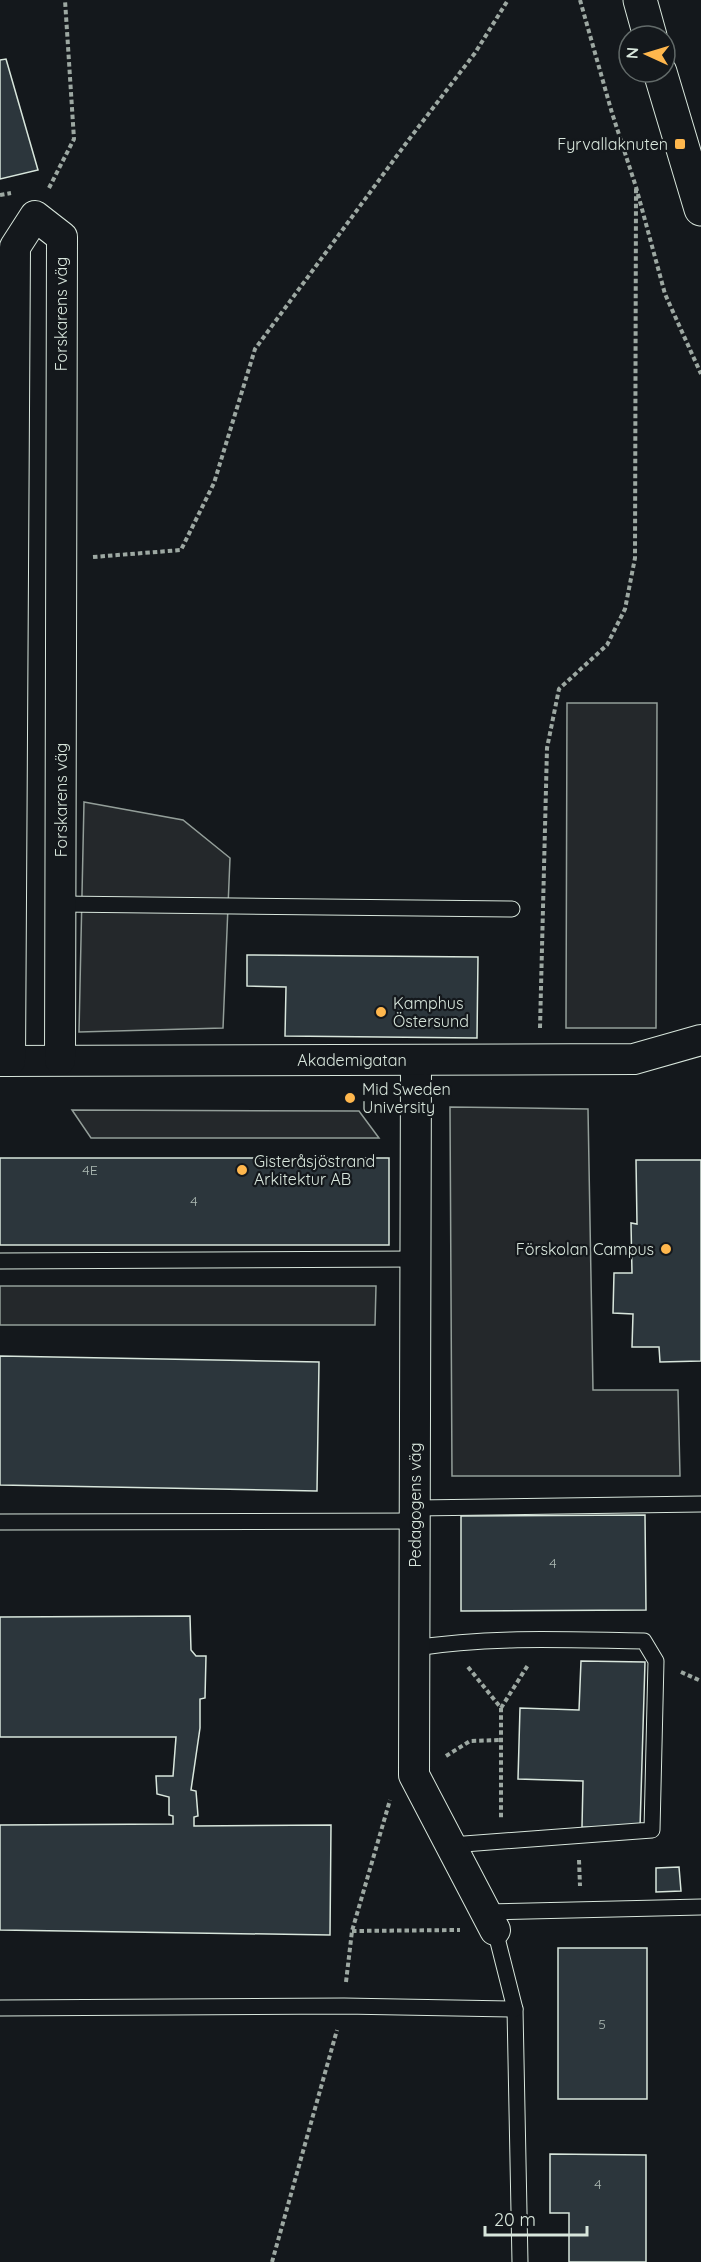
<svg xmlns="http://www.w3.org/2000/svg" width="701" height="2262" font-family="Quicksand,sans-serif">
<rect width="100%" height="100%" fill="#14181c"/>
<g fill="#24282b" stroke="#939e99" stroke-width="1.5">
<polygon points="567,703 657,703 656,1028 566,1028"/>
<polygon points="84,802 183,820 230,858 223,1028 79,1032"/>
<polygon points="450,1107 588,1109 593,1390 678,1390 680,1476 452,1476"/>
<polygon points="72,1110 359,1111 379,1138 91,1138"/>
<polygon points="0,1286 376,1286 375,1325 0,1325"/>
</g>
<g fill="#2c363c" stroke="#d8e6dc" stroke-width="1.5">
<polygon points="6,59 38,170 0,179 0,60"/>
<polygon points="247,955 478,957 477,1038 285,1036 286,987 247,986"/>
<rect x="0" y="1158" width="389" height="87"/>
<polygon points="636,1160 701,1160 701,1361 660,1362 659,1347 632,1347 633,1314 613,1313 614,1273 632,1273 631,1223 637,1224"/>
<polygon points="0,1356 319,1362 317,1491 0,1485"/>
<polygon points="645,1515 646,1610 461,1611 461,1516"/>
<polygon points="190,1616 191,1650 196,1656 206,1656 205,1698 200,1699 200,1728 191,1790 196,1791 198,1816 194,1817 194,1826 331,1825 330,1935 0,1930 0,1825 173,1824 173,1816 169,1815 169,1797 157,1794 156,1776 173,1776 176,1737 0,1737 0,1617"/>
<polygon points="581,1661 645,1662 640,1828 582,1827 583,1781 518,1779 520,1708 579,1710"/>
<polygon points="679,1867 681,1891 656,1892 656,1868"/>
<rect x="558" y="1948" width="89" height="151"/>
<polygon points="550,2154 646,2155 646,2262 569,2262 569,2213 550,2213"/>
</g>
<g fill="none" stroke-linecap="round" stroke-linejoin="round">
<defs>
<g id="lane">
<polyline points="61,904 512,909"/>
<polyline points="0,1261 415,1259"/>
<polyline points="415,1508 701,1504"/>
<polyline points="0,1522 415,1521"/>
<path d="M415,1648c76,-12 152,-8 229,-7l12,20 -4,169 -201,15"/>
<polyline points="486,1912 701,1907"/>
<polyline points="495,1930 515,2009 520,2262"/>
<polyline points="0,2008 344,2006 515,2009"/>
</g>
<g id="street">
<polyline points="416,1060 414,1775 495,1930"/>
<polyline points="0,1061 634,1059 701,1040"/>
<polyline points="10,1061 15,247 35,216 62,237 60,1060"/>
</g>
<g id="secondary">
<polyline points="640,0 650,36"/>
<polyline points="660,72 701,209"/>
</g>
</defs>
<use href="#lane" stroke="#d8e6dc" stroke-width="17"/>
<use href="#street" stroke="#d8e6dc" stroke-width="32"/>
<use href="#secondary" stroke="#d8e6dc" stroke-width="35"/>
<g stroke="#9da8a2" stroke-width="4" stroke-dasharray="4.5 3" stroke-linecap="butt">
<polyline points="580,0 612,113 636,187 665,294 701,374"/>
<polyline points="49,188 74,139 65,0"/>
<polyline points="0,195 11,193"/>
<polyline points="93,557 181,550 214,483 255,349 407,142 475,53 508,0"/>
<polyline points="540,1028 547,748 559,689 607,645 625,609 635,558 636,187"/>
<polyline points="468,1667 501,1708 501,1818"/>
<polyline points="681,1672 701,1681"/>
<polyline points="501,1708 528,1665"/>
<polyline points="446,1756 470,1741 501,1740"/>
<polyline points="579,1860 580,1886"/>
<polyline points="352,1931 460,1930"/>
<polyline points="346,1982 352,1931 390,1800"/>
<polyline points="272,2262 337,2030"/>
</g>
<use href="#lane" stroke="#14181c" stroke-width="15"/>
<use href="#street" stroke="#14181c" stroke-width="30"/>
<use href="#secondary" stroke="#14181c" stroke-width="33"/>
</g>
<g fill="#ffb74d" stroke="#14181c" stroke-width="2">
<rect x="674" y="138" width="12" height="12" rx="3"/>
<circle cx="381" cy="1012" r="6"/>
<circle cx="350" cy="1098" r="6"/>
<circle cx="242" cy="1170" r="6"/>
<circle cx="666" cy="1249" r="6"/>
</g>
<g text-anchor="middle" dominant-baseline="central" stroke-width="4.5" stroke-linejoin="round" paint-order="stroke">
<g font-size="14" fill="#adbab4">
<text x="90" y="1170">4E</text>
<text x="194" y="1201">4</text>
<text x="553" y="1563">4</text>
<text x="602" y="2024">5</text>
<text x="598" y="2184">4</text>
</g>
<g font-size="16" fill="#d8e6dc" stroke="#14181c" text-anchor="start">
<text x="668" y="144" text-anchor="end">Fyrvallaknuten</text>
<text x="393" y="1003">Kamphus<tspan x="393" dy="18">Östersund</tspan></text>
<text x="362" y="1089">Mid Sweden<tspan x="362" dy="18">University</tspan></text>
<text x="254" y="1161">Gisteråsjöstrand<tspan x="254" dy="18">Arkitektur AB</tspan></text>
<text x="654" y="1249" text-anchor="end">Förskolan Campus</text>
</g>
<g font-size="16" fill="#d8e6dc" stroke="#14181c">
<text transform="translate(61 314) rotate(-90)">Forskarens väg</text>
<text transform="translate(61 800) rotate(-90)">Forskarens väg</text>
<text x="352" y="1060">Akademigatan</text>
<text transform="translate(415 1505) rotate(-90)">Pedagogens väg</text>
</g>
</g>
<g transform="translate(647 54) rotate(274)"><circle r="28" fill="#14181c" stroke="#626a69" stroke-width="1.5"/>
<path d="M0-4.5L10 22L0 15L-10 22Z" fill="#ffb74d"/>
<text y="-9" font-size="16" font-weight="bold" text-anchor="middle" fill="#d8e6dc">N</text>
</g>
<path d="M485 2226v9h102v-9" fill="none" stroke="#d8e6dc" stroke-width="3"/>
<text x="494" y="2226" font-size="18" fill="#d8e6dc" stroke="#14181c" stroke-width="4.5" paint-order="stroke">20 m</text>
</svg>
